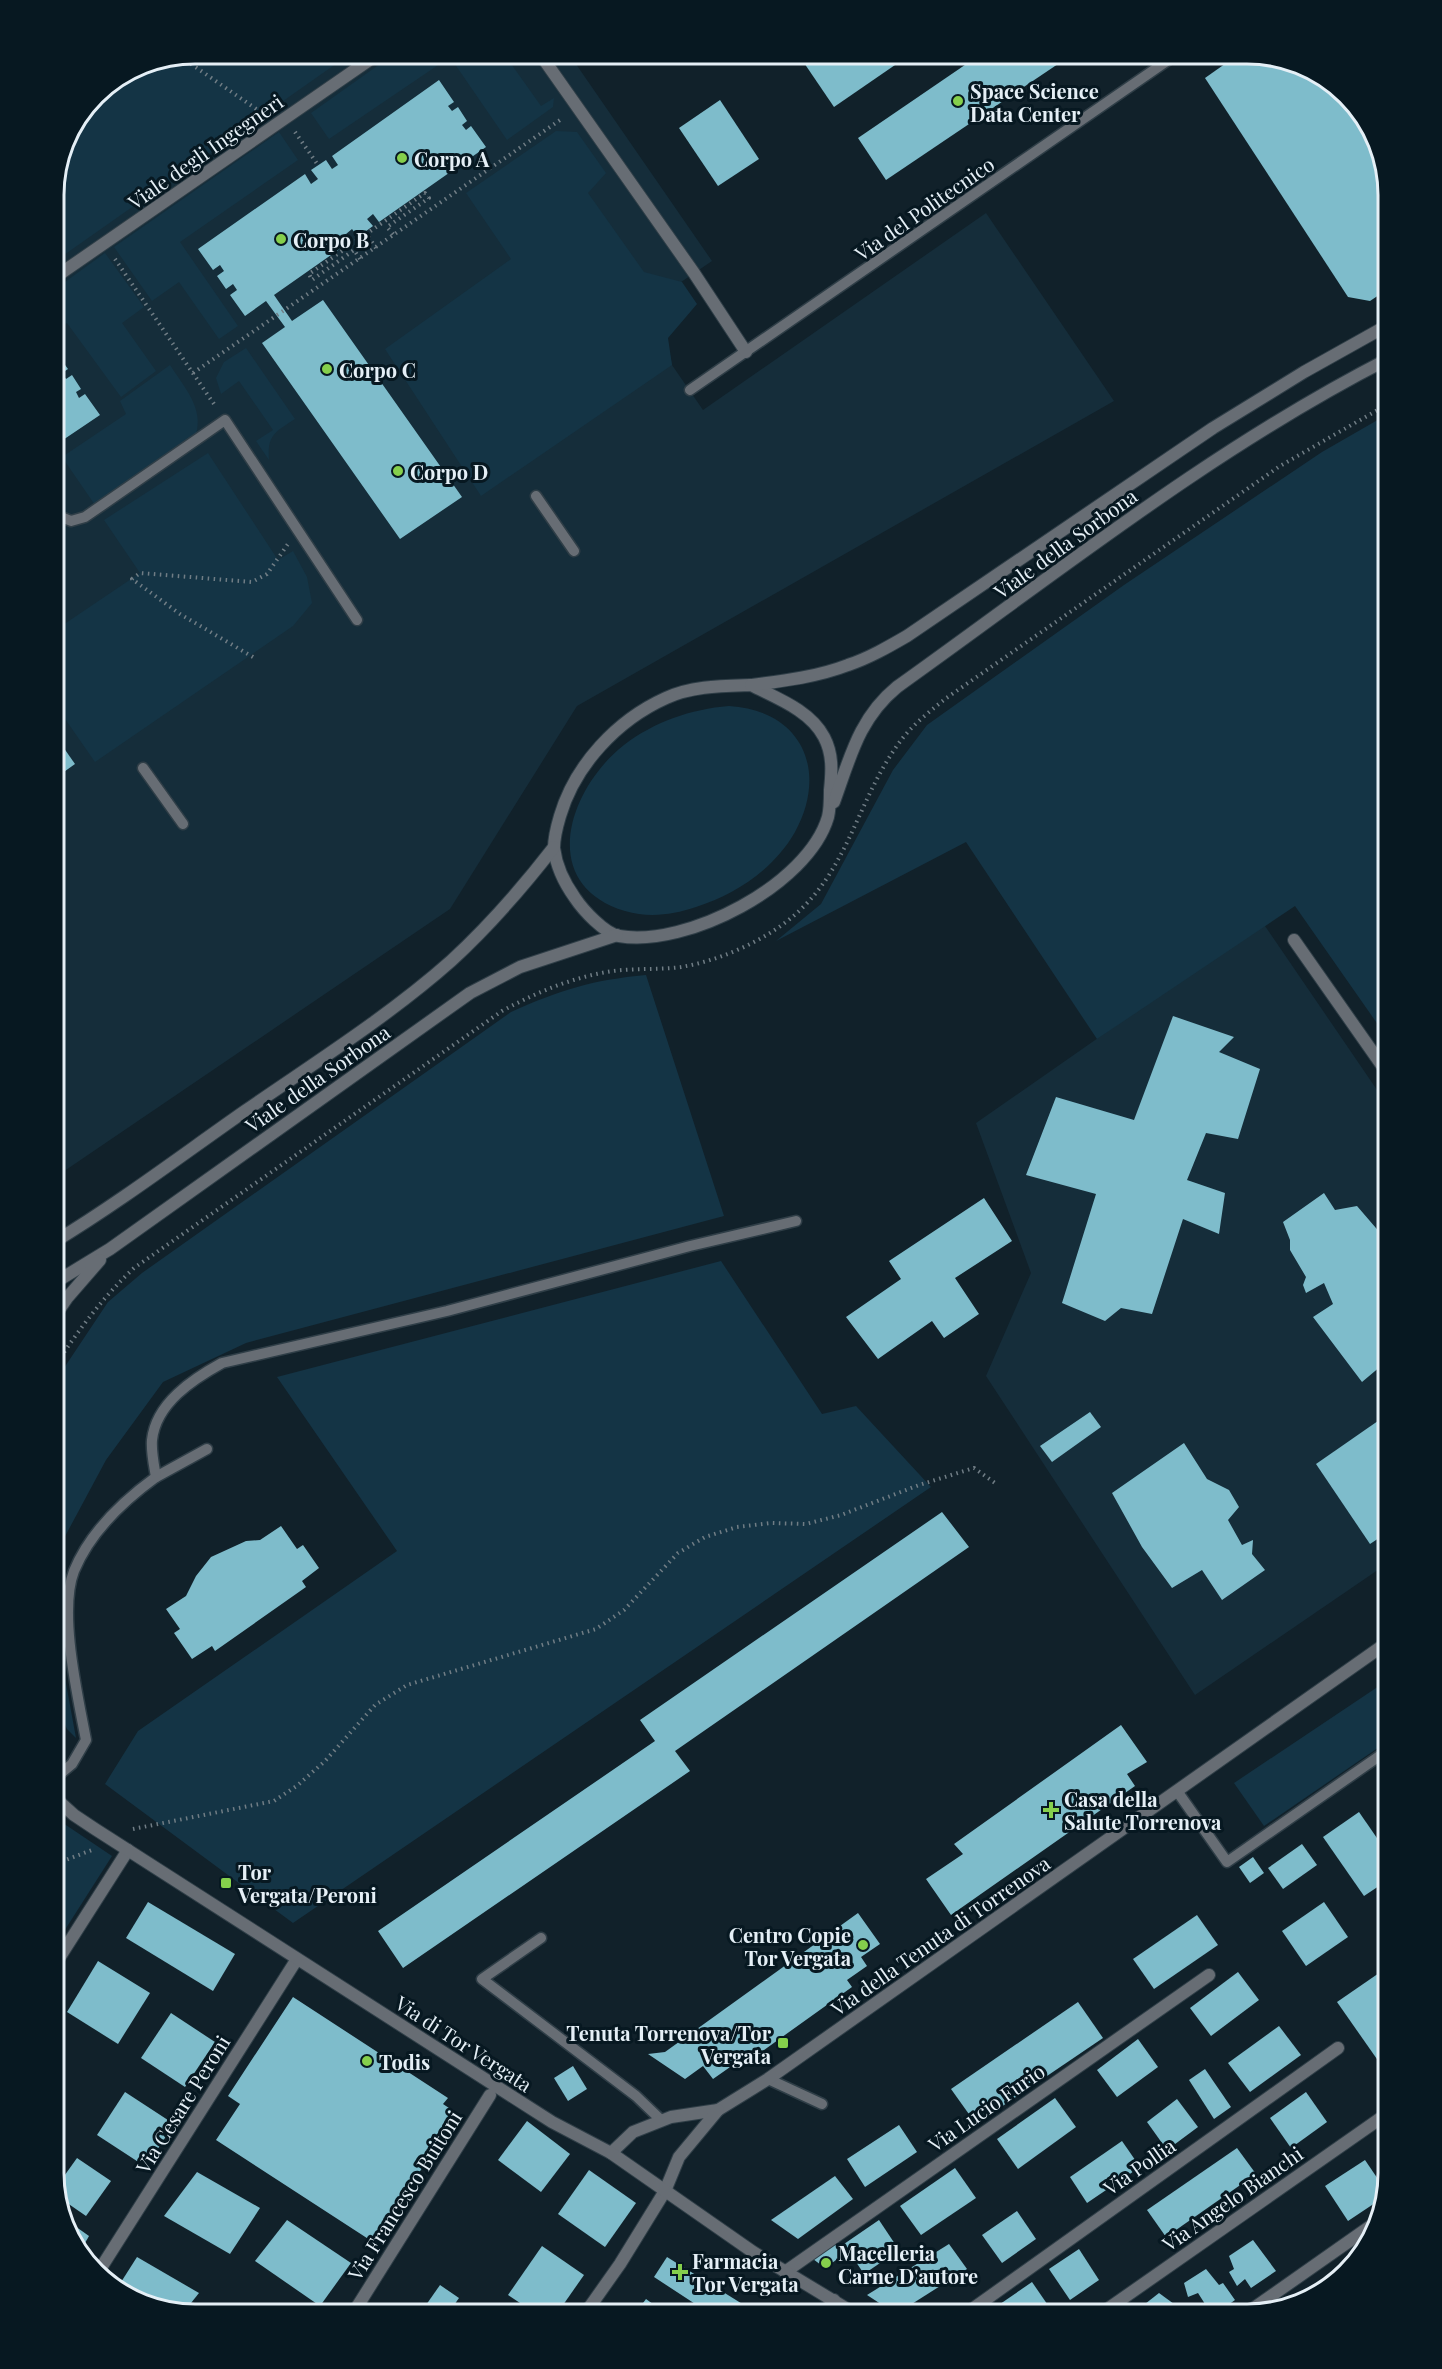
<svg xmlns="http://www.w3.org/2000/svg" width="1442" height="2369" font-family="'Playfair Display',serif">
<rect width="100%" height="100%" fill="#11212a"/>
<g fill="#152d3a">
<polygon points="196,54 569,54 712,261 659,297 672,365 703,410 986,213 1114,401 577,706 450,909 54,1178 54,187 65,141 96,95 142,65"/>
<polygon points="1263,923 1388,1106 1388,1563 1195,1695 986,1376 1031,1273 976,1123"/>
</g>
<g fill="#143445">
<polygon points="196,54 350,54 54,262 54,187 65,141 96,95 142,65"/>
<polygon points="394,54 504,54 541,106 554,98 553,107 507,140 450,57 329,139 311,113"/>
<polygon points="556,131 577,132 606,173 588,193 644,272 682,282 697,304 668,338 672,365 481,496 385,349 511,259 466,193"/>
<polygon points="279,132 298,160 180,242 238,326 219,339 179,282 152,301 114,247"/>
<polygon points="105,253 144,307 122,323 156,371 121,397 67,323 54,332 54,290"/>
<path d="M246,348l49,71c-20,13 -28,16 -26,41l-13,-19 17,-11 -34,-49 -18,13 -5,-16 8,-16z"/>
<path d="M170,365c14,22 34,43 26,69l-101,71 -33,-48 64,-43 -6,-13z"/>
<polygon points="1388,414 1388,1039 1295,906 1097,1039 966,842 776,941 821,904 893,770 927,725 1124,585 1322,452"/>
<polygon points="208,453 278,560 293,551 307,577 312,603 293,626 95,762 54,703 54,631 140,573 104,520"/>
<path d="M729,706c72,4 100,64 66,126 -21,37 -59,62 -99,75 -24,8 -47,11 -71,4 -89,-27 -56,-123 -1,-166 30,-23 67,-36 105,-39z"/>
<path d="M646,975l78,241 -478,127 -83,39 -57,78 -51,95 -1,63 22,120 -9,-9 -13,-27v-319l54,-81 34,-29 369,-261c49,-22 81,-32 135,-37z"/>
<polygon points="721,1261 822,1414 856,1406 931,1487 293,1923 105,1784 138,1731 397,1551 277,1377"/>
<polygon points="1388,1680 1388,1741 1264,1826 1234,1783"/>
<polygon points="54,1817 112,1856 54,1947"/>
</g>
<g fill="#7ebccb">
<polygon points="798,54 911,54 834,107"/>
<polygon points="981,54 1052,54 1058,64 886,180 858,138"/>
<polygon points="1239,54 1256,54 1325,78 1373,133 1388,196 1388,289 1370,301 1348,297 1205,78"/>
<polygon points="439,80 454,102 448,106 452,111 458,107 467,121 462,125 466,130 471,126 486,147 379,222 373,214 367,219 373,226 358,237 352,229 346,234 351,241 274,295 292,321 323,300 462,497 400,539 262,343 285,327 266,301 245,316 230,295 237,290 233,284 226,289 217,276 224,271 220,265 213,270 198,249 305,174 311,184 318,179 311,170 326,160 332,169 338,165 332,156"/>
<polygon points="720,100 759,159 718,186 679,128"/>
<polygon points="54,350 68,369 62,373 66,379 72,375 81,389 76,392 79,398 85,394 100,415 54,446"/>
<polygon points="54,734 75,764 54,779"/>
<polygon points="1173,1016 1234,1037 1219,1052 1260,1069 1238,1139 1206,1133 1187,1180 1225,1193 1219,1234 1183,1219 1152,1314 1121,1308 1105,1321 1062,1303 1096,1194 1026,1175 1056,1097 1134,1120"/>
<polygon points="1324,1193 1335,1210 1357,1206 1388,1242 1388,1373 1381,1366 1362,1382 1313,1317 1333,1304 1324,1283 1306,1293 1303,1285 1306,1277 1290,1250 1290,1240 1283,1222"/>
<polygon points="984,1198 1012,1241 955,1278 979,1314 944,1338 932,1321 878,1359 846,1317 901,1279 889,1261"/>
<polygon points="1090,1412 1101,1427 1052,1462 1040,1446"/>
<polygon points="1388,1414 1388,1532 1370,1544 1316,1464"/>
<polygon points="1184,1443 1207,1479 1229,1490 1239,1507 1228,1520 1242,1545 1253,1540 1252,1554 1265,1570 1222,1600 1202,1570 1172,1588 1142,1547 1112,1493"/>
<polygon points="942,1512 969,1547 675,1751 690,1771 403,1968 378,1931 655,1741 640,1720"/>
<polygon points="281,1526 297,1549 303,1545 319,1568 302,1581 306,1587 215,1651 212,1646 192,1659 174,1633 180,1629 166,1609 186,1596 196,1576 211,1557 246,1541 260,1540"/>
<polygon points="1121,1725 1147,1762 1127,1774 1135,1786 951,1915 926,1879 963,1854 954,1844"/>
<polygon points="1359,1812 1388,1854 1388,1880 1364,1896 1323,1837"/>
<polygon points="1302,1844 1317,1865 1283,1889 1268,1868"/>
<polygon points="1253,1857 1264,1873 1250,1883 1239,1867"/>
<polygon points="148,1902 235,1954 213,1991 126,1938"/>
<polygon points="1324,1902 1348,1937 1306,1966 1282,1931"/>
<polygon points="858,1913 880,1944 861,1957 867,1966 847,1980 852,1987 736,2070 733,2065 713,2079 703,2066 685,2079 648,2054 665,2052"/>
<polygon points="1197,1915 1218,1945 1154,1989 1133,1959"/>
<polygon points="98,1961 150,1993 118,2044 67,2012"/>
<polygon points="1382,1971 1388,1981 1388,2056 1379,2062 1337,2002"/>
<polygon points="1238,1972 1259,2000 1211,2036 1190,2008"/>
<polygon points="293,1997 448,2098 443,2104 458,2114 373,2242 216,2140 240,2104 228,2096"/>
<polygon points="1078,2002 1103,2038 976,2124 951,2089"/>
<polygon points="171,2013 215,2042 185,2087 141,2058"/>
<polygon points="1279,2026 1301,2055 1250,2092 1228,2063"/>
<polygon points="1138,2039 1158,2067 1117,2097 1097,2070"/>
<polygon points="573,2066 587,2089 568,2101 554,2078"/>
<polygon points="1205,2069 1231,2107 1214,2119 1189,2080"/>
<polygon points="125,2092 174,2124 146,2167 97,2135"/>
<polygon points="1306,2092 1327,2122 1291,2148 1270,2118"/>
<polygon points="1055,2098 1076,2127 1018,2169 997,2139"/>
<polygon points="1177,2099 1198,2127 1167,2150 1147,2122"/>
<polygon points="527,2121 570,2154 541,2192 498,2160"/>
<polygon points="899,2125 917,2152 865,2187 847,2159"/>
<polygon points="1122,2141 1140,2167 1087,2203 1070,2177"/>
<polygon points="1237,2148 1256,2174 1166,2237 1147,2210"/>
<polygon points="77,2158 111,2181 86,2216 60,2198 57,2186"/>
<polygon points="1365,2160 1384,2188 1381,2199 1348,2221 1325,2186"/>
<polygon points="955,2168 976,2198 921,2235 900,2206"/>
<polygon points="589,2170 636,2203 605,2247 558,2214"/>
<polygon points="197,2172 260,2208 230,2254 164,2216"/>
<polygon points="835,2176 853,2199 798,2239 771,2220"/>
<polygon points="1017,2211 1036,2239 1002,2263 982,2235"/>
<polygon points="65,2219 89,2236 81,2250 69,2236"/>
<polygon points="287,2220 351,2263 320,2306 255,2261"/>
<polygon points="879,2220 899,2250 864,2274 844,2244"/>
<polygon points="1253,2240 1276,2271 1251,2288 1245,2279 1237,2286 1229,2272 1234,2269 1229,2256"/>
<polygon points="834,2243 843,2255 825,2268 813,2259"/>
<polygon points="949,2244 967,2269 896,2314 867,2295"/>
<polygon points="542,2246 584,2275 556,2315 538,2315 508,2295"/>
<polygon points="1079,2249 1099,2280 1070,2300 1049,2269"/>
<polygon points="137,2257 199,2293 183,2313 116,2290"/>
<polygon points="667,2257 760,2315 712,2315 654,2277"/>
<polygon points="1206,2269 1219,2285 1223,2283 1235,2300 1214,2315 1212,2315 1198,2293 1188,2297 1184,2283"/>
<polygon points="1032,2282 1054,2314 984,2315"/>
<polygon points="440,2285 459,2298 447,2315 419,2315"/>
<polygon points="1159,2293 1189,2315 1131,2315"/>
<polygon points="646,2299 668,2315 634,2315"/>
</g>
<g fill="none" stroke-linecap="round" stroke-linejoin="round">
<defs>
<g id="service">
<polyline points="690,390 1177,54"/>
<polyline points="536,496 574,551"/>
<polyline points="54,514 71,521 85,517 225,420 357,620"/>
<polyline points="143,768 183,824"/>
<polyline points="156,1477 207,1449"/>
<path d="M54,1779l18,-15 14,-24c-8,-43 -28,-128 -12,-169 16,-39 49,-70 82,-94 -2,-12 -5,-25 -4,-37 4,-37 41,-61 70,-77l225,-52 243,-65 106,-25"/>
<polyline points="1177,1791 1227,1862 1388,1750"/>
<polyline points="541,1938 482,1979 636,2096 661,2120"/>
<polyline points="768,2079 822,2104"/>
</g>
<g id="pedestrian">
<polyline points="540,54 694,273 746,352"/>
<polyline points="54,278 378,54"/>
</g>
<g id="minor">
<polyline points="1294,940 1388,1074"/>
<polyline points="54,1966 128,1850"/>
<polyline points="611,2153 633,2132 671,2117 718,2110 768,2079 1388,1642"/>
<polyline points="99,2271 297,1959"/>
<polyline points="785,2272 1209,1975"/>
<polyline points="352,2315 490,2095"/>
<polyline points="584,2315 620,2264 665,2191 679,2157 718,2110"/>
<polyline points="823,2315 834,2300"/>
<polyline points="964,2315 1338,2048"/>
<polyline points="1099,2315 1388,2113"/>
<polyline points="1244,2315 1375,2223"/>
</g>
<g id="tertiary">
<path d="M751,685c25,13 59,25 73,52 9,17 8,34 6,53 0,8 0,19 -2,27 -20,68 -142,131 -209,119 -15,-3 -36,-26 -44,-38 -10,-14 -19,-33 -21,-50 0,-10 3,-22 6,-32 15,-51 57,-96 106,-118 26,-12 56,-12 85,-13z"/>
<path d="M751,685c32,-4 66,-8 97,-20 21,-7 40,-18 59,-29l306,-208 91,-56 84,-47"/>
<path d="M834,802c16,-44 25,-84 63,-115 160,-114 315,-238 491,-328"/>
<path d="M54,1242c66,-40 128,-87 191,-131 68,-47 144,-95 206,-150 38,-35 72,-74 103,-114"/>
<polyline points="54,1283 110,1249 470,993 520,967 617,935"/>
<polyline points="54,1317 67,1298 100,1260"/>
<polyline points="54,1797 74,1815 95,1829 552,2122 611,2153 753,2252 857,2315"/>
</g>
</defs>
<use href="#service" stroke="#2f3e47" stroke-width="13"/>
<use href="#pedestrian" stroke="#2f3e47" stroke-width="14"/>
<use href="#minor" stroke="#2f3e47" stroke-width="14"/>
<use href="#tertiary" stroke="#2f3e47" stroke-width="14"/>
<g stroke="#707d85" stroke-width="4" stroke-dasharray="1.5 4.5" stroke-linecap="butt">
<polyline points="181,57 262,113"/>
<polyline points="295,132 318,165"/>
<polyline points="365,232 376,248"/>
<polyline points="115,259 216,407"/>
<polyline points="360,259 354,250 312,280 309,274 425,193 429,198 387,227 394,235"/>
<polyline points="193,373 563,118"/>
<polyline points="253,657 180,614 132,579 140,573 252,582 267,574 288,544"/>
<path d="M54,1367c24,-36 48,-69 80,-99l368,-257c35,-19 71,-34 111,-40 23,-3 46,-1 68,-4 36,-6 76,-23 105,-45 63,-48 69,-119 113,-179 12,-17 30,-31 46,-44l335,-233 108,-62"/>
<polyline points="133,1829 274,1801 298,1785 325,1761 375,1705 407,1685 596,1629 624,1610 678,1553 705,1537 737,1527 771,1523 806,1524 841,1515 919,1485 974,1468 995,1483"/>
<polyline points="54,1871 63,1861 92,1850"/>
</g>
<use href="#service" stroke="#676d74" stroke-width="10"/>
<use href="#pedestrian" stroke="#676d74" stroke-width="12"/>
<use href="#minor" stroke="#676d74" stroke-width="12"/>
<use href="#tertiary" stroke="#676d74" stroke-width="12"/>
</g>
<g fill="#85cf4c" stroke="#071821" stroke-width="2">
<circle cx="958" cy="101" r="6"/>
<circle cx="402" cy="158" r="6"/>
<circle cx="281" cy="239" r="6"/>
<circle cx="327" cy="369" r="6"/>
<circle cx="398" cy="471" r="6"/>
<path d="M1048 1801h6v6h6v6h-6v6h-6v-6h-6v-6h6z"/>
<rect x="220" y="1877" width="12" height="12" rx="3"/>
<circle cx="863" cy="1945" r="6"/>
<rect x="777" y="2037" width="12" height="12" rx="3"/>
<circle cx="367" cy="2061" r="6"/>
<circle cx="826" cy="2263" r="6"/>
<path d="M677 2263h6v6h6v6h-6v6h-6v-6h-6v-6h6z"/>
</g>
<g text-anchor="middle" dominant-baseline="central" stroke-width="6" stroke-linejoin="round" paint-order="stroke">
<g font-size="20" font-weight="bold" fill="#e5eff6" stroke="#071821" text-anchor="start">
<text x="970" y="90">Space Science<tspan x="970" dy="23">Data Center</tspan></text>
<text x="414" y="158">Corpo A</text>
<text x="293" y="239">Corpo B</text>
<text x="339" y="369">Corpo C</text>
<text x="410" y="471">Corpo D</text>
<text x="1064" y="1798">Casa della<tspan x="1064" dy="23">Salute Torrenova</tspan></text>
<text x="238" y="1871">Tor<tspan x="238" dy="23">Vergata/Peroni</tspan></text>
<text x="851" y="1934" text-anchor="end">Centro Copie<tspan x="851" dy="23">Tor Vergata</tspan></text>
<text x="771" y="2032" text-anchor="end">Tenuta Torrenova/Tor<tspan x="771" dy="23">Vergata</tspan></text>
<text x="379" y="2061">Todis</text>
<text x="838" y="2252">Macelleria<tspan x="838" dy="23">Carne D'autore</tspan></text>
<text x="692" y="2260">Farmacia<tspan x="692" dy="23">Tor Vergata</tspan></text>
</g>
<g font-size="20" fill="#e5eff6" stroke="#071821">
<text transform="translate(205 151) rotate(-35)">Viale degli Ingegneri</text>
<text transform="translate(924 208) rotate(-35)">Via del Politecnico</text>
<text transform="translate(1065 543) rotate(-36)">Viale della Sorbona</text>
<text transform="translate(317 1078) rotate(-35)">Viale della Sorbona</text>
<text transform="translate(940 1935) rotate(-35)">Via della Tenuta di Torrenova</text>
<text transform="translate(464 2043) rotate(33)">Via di Tor Vergata</text>
<text transform="translate(182 2104) rotate(-58)">Via Cesare Peroni</text>
<text transform="translate(986 2107) rotate(-35)">Via Lucio Furio</text>
<text transform="translate(1139 2166) rotate(-35)">Via Pollia</text>
<text transform="translate(404 2195) rotate(-58)">Via Francesco Buitoni</text>
<text transform="translate(1232 2198) rotate(-35)">Via Angelo Bianchi</text>
</g>
</g>
<path d="M0 0H1442V2369H0ZM195 64H1247A131 131 0 0 1 1378 195V2173A131 131 0 0 1 1247 2304H195A131 131 0 0 1 64 2173V195A131 131 0 0 1 195 64Z" fill="#071821" fill-rule="evenodd"/>
<path fill="none" stroke="#e5eff6" stroke-width="3" d="M195 64H1247A131 131 0 0 1 1378 195V2173A131 131 0 0 1 1247 2304H195A131 131 0 0 1 64 2173V195A131 131 0 0 1 195 64Z"/>
</svg>
